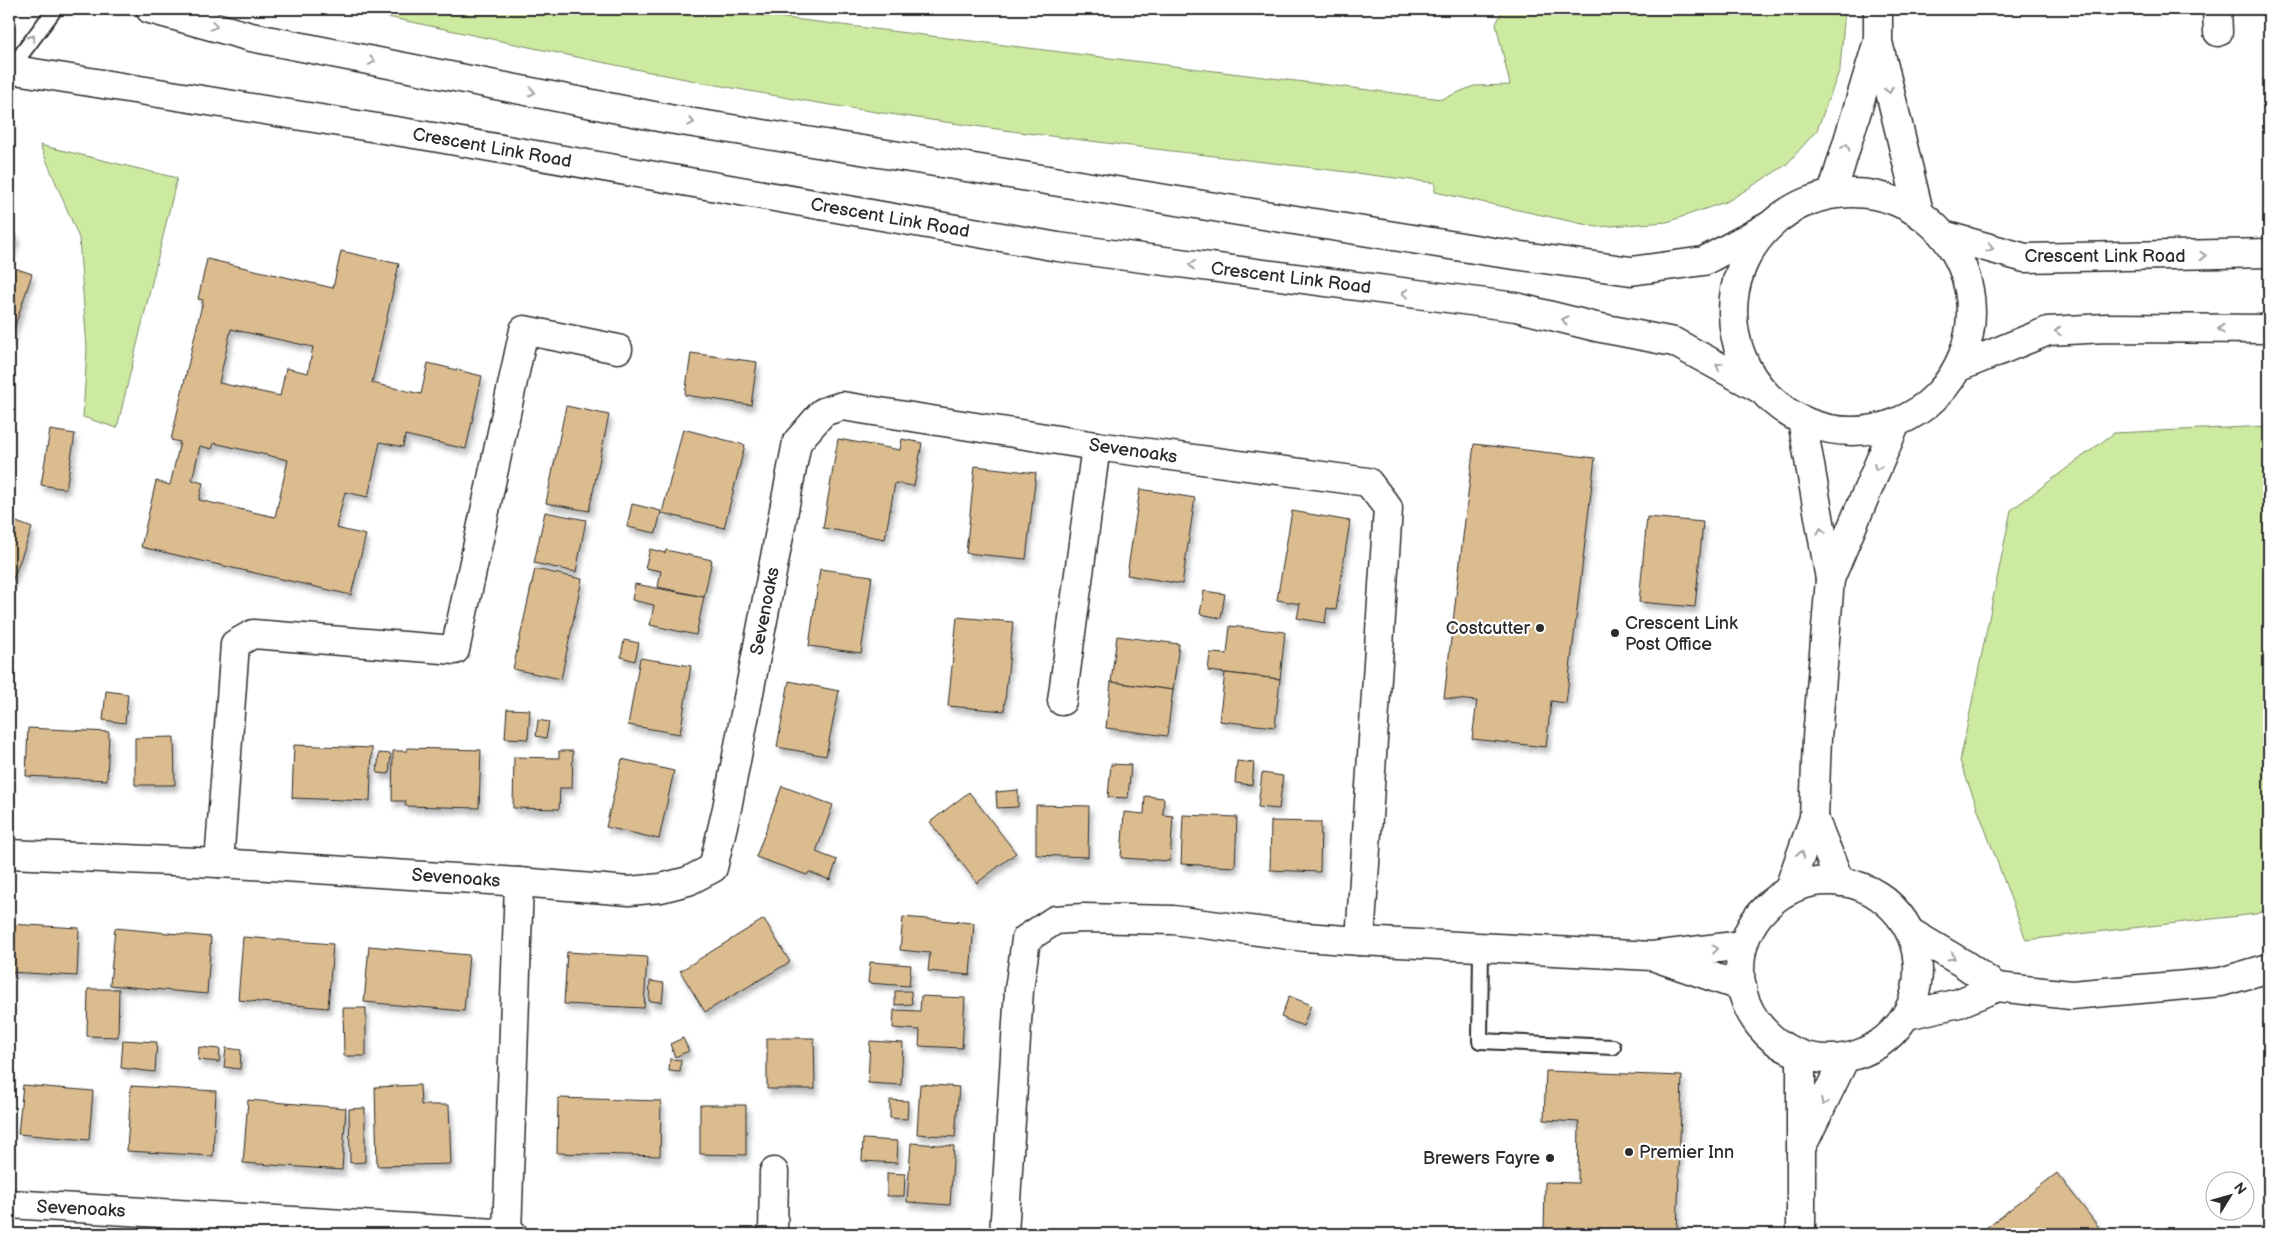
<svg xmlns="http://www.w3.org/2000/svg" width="2278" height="1243" font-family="'Balsamiq Sans',sans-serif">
<defs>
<filter id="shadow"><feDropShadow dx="3" dy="5.5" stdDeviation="2.5" flood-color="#0004"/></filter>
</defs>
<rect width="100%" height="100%" fill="#fff"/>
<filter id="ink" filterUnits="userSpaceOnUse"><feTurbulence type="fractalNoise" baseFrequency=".02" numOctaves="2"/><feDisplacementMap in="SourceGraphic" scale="10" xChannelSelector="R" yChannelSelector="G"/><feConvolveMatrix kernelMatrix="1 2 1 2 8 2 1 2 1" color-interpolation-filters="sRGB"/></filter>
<g filter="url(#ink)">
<g fill="#cdeaa1" stroke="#7c8a66">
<path d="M349,9h363l730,90 32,-13 36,-1 -14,-61 7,-15h342l-5,60 -23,61 -31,35 -58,36 -61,21 -70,5 -162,-35v-9c-186,-24 -373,-43 -559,-71 -177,-26 -352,-67 -527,-103z"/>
<polygon points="40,145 177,178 117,428 83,417 87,349 79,238"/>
<polygon points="2269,426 2269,909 2256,914 2026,940 1960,761 2011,510 2114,433"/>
</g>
<g fill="#dbbc8e" stroke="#2b2b2b" fill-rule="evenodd" filter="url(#shadow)">
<polygon points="9,232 17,235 9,259"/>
<path d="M341,251l58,13 -27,119 49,11 7,-31 54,13 -16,73 -61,-14 -2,12 -23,-5 -12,55 -23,-5 -9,36 30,7 -15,60 -210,-48 15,-66 14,4 10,-43 -9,-2 32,-140 -5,-1 9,-40 126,29zM231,329l82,18 -5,26 -22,-5 -6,28 -61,-13zM214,443l74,17 -13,57 -76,-17 4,-17 -11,-3 8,-34 12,3z"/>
<polygon points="9,266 32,274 9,344"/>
<polygon points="691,353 757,362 751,405 685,395"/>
<polygon points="566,406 609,415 589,511 546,503"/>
<polygon points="683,429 745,445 724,528 662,513"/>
<polygon points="50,430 75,434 66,489 41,485"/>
<polygon points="838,439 900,450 902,439 922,443 914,486 895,483 885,539 823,528"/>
<polygon points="1474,444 1595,458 1566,703 1551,701 1546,747 1472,739 1477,701 1444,698"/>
<polygon points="975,466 1036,473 1026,559 966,553"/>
<polygon points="1140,489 1195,498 1182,584 1127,575"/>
<polygon points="632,504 661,511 656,533 627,527"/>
<polygon points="1292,511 1350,521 1336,610 1327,608 1325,623 1297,618 1300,604 1277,600"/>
<polygon points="545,512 586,520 576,572 534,563"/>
<polygon points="1647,517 1703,522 1695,607 1639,602"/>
<polygon points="9,519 32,528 9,590"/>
<polygon points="650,549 665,553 666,550 712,560 704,597 658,587 661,571 645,568"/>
<polygon points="535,569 582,579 561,679 513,669"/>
<polygon points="820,569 872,576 861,653 809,646"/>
<polygon points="635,584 704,597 696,635 650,625 654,605 632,600"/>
<polygon points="1204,591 1225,594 1221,618 1200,614"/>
<polygon points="957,617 1013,622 1004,711 948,706"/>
<polygon points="1230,626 1285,632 1280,679 1208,671 1210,653 1227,654"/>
<polygon points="1117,636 1179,644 1173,690 1111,682"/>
<polygon points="624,640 639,643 635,661 621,657"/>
<polygon points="640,658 691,666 680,734 628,725"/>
<polygon points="1225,673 1280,679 1275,727 1219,721"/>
<polygon points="789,681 839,691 826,756 777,747"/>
<polygon points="1111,682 1173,690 1167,736 1106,728"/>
<polygon points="106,691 128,694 125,723 103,720"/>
<polygon points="507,709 530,710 528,739 505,738"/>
<polygon points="538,720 549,722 546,738 536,736"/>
<polygon points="28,728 109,732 107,780 26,776"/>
<polygon points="174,737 175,785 135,785 135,738"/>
<polygon points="294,745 372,748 370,801 292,798"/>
<polygon points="407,748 481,750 479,808 405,806 406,801 392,801 393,751 407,751"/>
<polygon points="559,751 573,751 572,788 560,788 559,809 513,808 514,757 559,758"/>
<polygon points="379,753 391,754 389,774 377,773"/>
<polygon points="622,759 674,771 659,839 606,827"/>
<polygon points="1237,761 1254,763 1252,785 1235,783"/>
<polygon points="1111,764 1131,765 1128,798 1108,797"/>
<polygon points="1262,773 1283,776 1279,809 1258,807"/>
<polygon points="782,786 833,805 816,852 837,860 830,880 809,872 807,875 756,857"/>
<polygon points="1018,790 1018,807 997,808 996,792"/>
<polygon points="969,792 1016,853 977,883 930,822"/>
<polygon points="1145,796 1164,798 1163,815 1173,816 1170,861 1121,858 1124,812 1144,814"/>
<polygon points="1036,805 1089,806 1088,857 1036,855"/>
<polygon points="1183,815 1237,817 1235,867 1181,864"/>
<polygon points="1271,821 1321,822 1320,872 1270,870"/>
<polygon points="903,917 974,923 970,975 928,971 930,953 900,950"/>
<polygon points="764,919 790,962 705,1012 680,971"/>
<polygon points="9,924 79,928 77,976 9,972"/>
<polygon points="115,928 211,937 207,994 110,985"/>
<polygon points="243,937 333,944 328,1008 238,1000"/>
<polygon points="369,946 469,955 464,1011 364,1002"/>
<polygon points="567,952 647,957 644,1008 564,1004"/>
<polygon points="870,962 911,965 909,986 868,983"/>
<polygon points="650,981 664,983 662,1002 649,1001"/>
<polygon points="88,989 119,989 118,1037 87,1036"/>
<polygon points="895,991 911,991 912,1004 895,1005"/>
<polygon points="921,996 965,998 962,1048 919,1046 920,1030 893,1028 894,1010 920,1011"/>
<polygon points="1289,996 1311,1005 1303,1026 1281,1017"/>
<polygon points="343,1008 366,1008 366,1056 344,1056"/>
<polygon points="683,1038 689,1051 675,1057 670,1044"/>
<polygon points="767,1038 814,1038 815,1089 767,1089"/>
<polygon points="123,1040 157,1042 155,1072 121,1068"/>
<polygon points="870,1041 903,1043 901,1085 868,1083"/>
<polygon points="199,1047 220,1049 219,1062 198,1060"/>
<polygon points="226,1048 241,1050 240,1069 224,1067"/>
<polygon points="670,1059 681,1060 680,1072 669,1071"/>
<polygon points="1546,1071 1682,1076 1677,1234 1544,1234 1545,1182 1578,1183 1579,1122 1544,1120"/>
<polygon points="920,1084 959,1087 955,1137 917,1134"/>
<polygon points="23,1085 93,1091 89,1140 18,1134"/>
<polygon points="420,1085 421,1105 449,1105 451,1164 377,1166 375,1087"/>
<polygon points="131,1086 216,1091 213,1156 127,1151"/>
<polygon points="558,1098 661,1101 660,1156 557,1153"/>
<polygon points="248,1100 346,1108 342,1170 243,1163"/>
<polygon points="890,1100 908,1101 907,1119 890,1118"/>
<polygon points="700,1105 746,1105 746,1155 700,1154"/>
<polygon points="365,1108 365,1162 350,1163 349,1109"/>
<polygon points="863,1139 898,1141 897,1163 862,1161"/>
<polygon points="911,1143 954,1146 950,1205 907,1202"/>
<polygon points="887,1173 905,1174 904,1196 887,1196"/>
<polygon points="2057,1173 2104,1234 1978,1234"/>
</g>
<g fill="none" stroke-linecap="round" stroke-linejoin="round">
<defs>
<g id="lane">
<polyline points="9,71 55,9"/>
<polyline points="1481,947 1480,1041 1613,1047"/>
</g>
<g id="street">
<polyline points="2217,9 2218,32"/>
<polyline points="1830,579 1896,423"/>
<polyline points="1062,701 1096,446"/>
<polyline points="1814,818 1840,882"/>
<polyline points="9,854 219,863 519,882 629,891 661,888 688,881 713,868 727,808 797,442 823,412 842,406 1096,446 1368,482 1388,508 1360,941"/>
<polyline points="219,863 235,644 253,634 455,650 524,330 618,349"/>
<circle cx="1829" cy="970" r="89"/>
<polyline points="1788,891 1814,818 1817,738 1830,579 1802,420"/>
<polyline points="1910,932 1964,964 1997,987 2071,995 2221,982 2269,968"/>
<polyline points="1658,958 1742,987"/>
<polyline points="1907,1015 1959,1003 1997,987"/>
<polyline points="1801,1055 1801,1234"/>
<polyline points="1804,1142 1845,1058"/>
<polyline points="9,1204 513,1234"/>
<polyline points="507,1234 519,882"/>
<polyline points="773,1234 774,1172"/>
<polyline points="1004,1234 1019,990 1026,939 1055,920 1083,918 1173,920 1305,937 1360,941 1652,956 1743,945"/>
</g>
<g id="secondary">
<polyline points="1878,9 1878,42 1919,212"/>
<polyline points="1832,194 1877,44"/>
</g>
<g id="highway">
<polyline points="150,9 251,37 669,119 1493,252 1631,271 1704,261 1769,226"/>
<polyline points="9,69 433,137 1058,247 1516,307 1596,327 1674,342 1762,390"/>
<circle cx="1852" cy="312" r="119"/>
<polyline points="1943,235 2025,258 2269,253"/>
<polyline points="1957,368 2048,331 2106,328 2269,329"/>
</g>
</defs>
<use href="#lane" stroke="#2b2b2b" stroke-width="18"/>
<use href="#street" stroke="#2b2b2b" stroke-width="31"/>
<use href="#secondary" stroke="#2b2b2b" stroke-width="31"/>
<use href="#highway" stroke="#2b2b2b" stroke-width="31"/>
<use href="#lane" stroke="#fff" stroke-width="14"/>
<use href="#street" stroke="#fff" stroke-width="28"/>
<use href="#secondary" stroke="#fff" stroke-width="28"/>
<use href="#highway" stroke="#fff" stroke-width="28"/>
</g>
<defs><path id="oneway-chevron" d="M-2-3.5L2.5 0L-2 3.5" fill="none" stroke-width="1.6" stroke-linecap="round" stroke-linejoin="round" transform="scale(1.25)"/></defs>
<g stroke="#a0a0a0">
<use href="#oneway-chevron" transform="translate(214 26) rotate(15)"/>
<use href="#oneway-chevron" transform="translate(32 38) rotate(-54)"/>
<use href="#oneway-chevron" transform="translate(372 61) rotate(11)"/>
<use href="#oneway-chevron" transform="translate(1889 90) rotate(76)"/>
<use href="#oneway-chevron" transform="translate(532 92) rotate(11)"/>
<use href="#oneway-chevron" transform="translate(691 122) rotate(9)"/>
<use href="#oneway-chevron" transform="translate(1846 147) rotate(-72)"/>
<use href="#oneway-chevron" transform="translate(1990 248) rotate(16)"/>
<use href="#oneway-chevron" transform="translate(2203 256) rotate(-2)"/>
<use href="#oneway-chevron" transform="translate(1192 265) rotate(-173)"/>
<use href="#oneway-chevron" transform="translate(1405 293) rotate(-173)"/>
<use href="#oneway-chevron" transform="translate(1565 320) rotate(-166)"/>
<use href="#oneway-chevron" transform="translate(2221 329) rotate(180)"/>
<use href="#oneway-chevron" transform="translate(2058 331) rotate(177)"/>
<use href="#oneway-chevron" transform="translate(1719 366) rotate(-151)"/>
<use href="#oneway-chevron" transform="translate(1877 467) rotate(113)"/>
<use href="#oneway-chevron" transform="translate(1821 531) rotate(-100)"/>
<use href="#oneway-chevron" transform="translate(1801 854) rotate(-70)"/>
<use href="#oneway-chevron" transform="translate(1715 949) rotate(-7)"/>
<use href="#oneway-chevron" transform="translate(1952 957) rotate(30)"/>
<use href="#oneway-chevron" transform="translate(1824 1102) rotate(116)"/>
</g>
</g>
<g fill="#2b2b2b" stroke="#fff" stroke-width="2">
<circle cx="1540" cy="628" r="5"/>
<circle cx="1615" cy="633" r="5"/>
<circle cx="1629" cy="1152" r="5"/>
<circle cx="1550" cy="1158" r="5"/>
</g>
<g text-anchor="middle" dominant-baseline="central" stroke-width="4.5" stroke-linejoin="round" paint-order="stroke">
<g font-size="18" fill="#2b2b2b" stroke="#fff">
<text transform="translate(492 148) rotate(10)">Crescent Link Road</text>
<text transform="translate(890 218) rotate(10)">Crescent Link Road</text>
<text x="2105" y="256">Crescent Link Road</text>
<text transform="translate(1291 278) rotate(7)">Crescent Link Road</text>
<text transform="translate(1133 451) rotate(8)">Sevenoaks</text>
<text transform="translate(765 611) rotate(-79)">Sevenoaks</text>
<text transform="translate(456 878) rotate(4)">Sevenoaks</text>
<text transform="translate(81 1209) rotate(3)">Sevenoaks</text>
</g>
<g font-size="18" fill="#2b2b2b" stroke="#fff" text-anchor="start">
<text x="1625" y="623">Crescent Link<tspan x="1625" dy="21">Post Office</tspan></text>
<text x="1530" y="628" text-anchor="end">Costcutter</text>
<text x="1639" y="1152">Premier Inn</text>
<text x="1540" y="1158" text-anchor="end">Brewers Fayre</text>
</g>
</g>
<rect width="2278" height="1243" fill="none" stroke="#fff" stroke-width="30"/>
<rect x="15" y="15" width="2248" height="1213" fill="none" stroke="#2b2b2b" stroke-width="2" filter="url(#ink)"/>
<g transform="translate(2230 1196) rotate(53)"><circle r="24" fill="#ffffff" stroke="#aaaaaa"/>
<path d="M0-4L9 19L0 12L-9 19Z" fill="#2b2b2b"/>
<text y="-8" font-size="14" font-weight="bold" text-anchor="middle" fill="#2b2b2b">N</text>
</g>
</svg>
